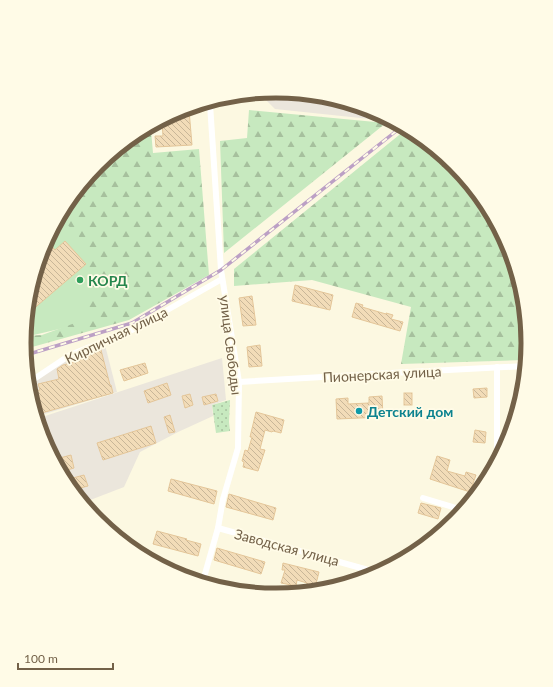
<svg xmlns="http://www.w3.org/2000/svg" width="553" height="687" font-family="Lato,sans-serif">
<defs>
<pattern id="forest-firs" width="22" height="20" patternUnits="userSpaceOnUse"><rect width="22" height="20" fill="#c7e9bf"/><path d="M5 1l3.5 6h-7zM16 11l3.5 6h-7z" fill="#a6c09d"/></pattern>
<pattern id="park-dots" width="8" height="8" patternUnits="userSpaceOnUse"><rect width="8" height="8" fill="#c7e9bf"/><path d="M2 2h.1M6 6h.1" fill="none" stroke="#a6c09d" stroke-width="1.8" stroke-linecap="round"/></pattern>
<pattern id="building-back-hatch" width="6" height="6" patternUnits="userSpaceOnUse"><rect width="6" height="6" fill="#f2dcb8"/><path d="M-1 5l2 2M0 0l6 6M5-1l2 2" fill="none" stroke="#c8b698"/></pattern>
</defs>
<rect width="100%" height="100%" fill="#fcf8e1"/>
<g fill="#ebe6dc">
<polygon points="277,91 373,110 389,121 275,109 262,96 253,99 252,96"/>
<polygon points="105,345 117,392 38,416 32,384 72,355"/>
<polygon points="222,358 226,400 212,405 213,416 178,432 140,452 124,487 85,502 43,440 39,418"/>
</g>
<polygon fill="#c7e9bf" points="98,165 128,313 25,337 43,247"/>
<g fill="url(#forest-firs)">
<polygon points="249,110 386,123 224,253 220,141 247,138"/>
<polygon points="151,130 153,153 199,149 209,275 129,320 25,349 24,343 25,336 42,335 86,319 90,248 62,219 98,165"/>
<polygon points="404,131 455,165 510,247 529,344 526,360 401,364 411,307 312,280 234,286 234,269"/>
</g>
<polygon fill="url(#park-dots)" points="230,400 229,422 230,431 216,433 212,405"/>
<g fill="url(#building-back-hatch)" stroke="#e4c699">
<polygon points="180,110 189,110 192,145 156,147 155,136 163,136 162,122"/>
<polygon points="65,241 86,264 31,311 43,248 49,243 55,250"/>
<polygon points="295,285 333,295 330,310 292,301"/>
<polygon points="252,296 256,325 243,326 239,298"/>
<polygon points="356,303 363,305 362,307 386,314 386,313 393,315 391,319 403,322 400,331 352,317"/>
<polygon points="260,345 262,366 249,367 247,347"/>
<polygon points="101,350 110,385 111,385 113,393 38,414 33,391 40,390 38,384 59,379 57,369 63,365 79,361 78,357 86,353"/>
<polygon points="145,363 148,373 124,381 120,370"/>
<polygon points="167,383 171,395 148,403 144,391"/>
<polygon points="487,388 487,397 474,398 473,389"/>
<rect x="404" y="393" width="8" height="12"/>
<polygon points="190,394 193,405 185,408 182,396"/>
<polygon points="216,394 218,401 204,405 202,397"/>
<polygon points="382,396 383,417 337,419 336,399 348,398 348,404 369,403 369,397"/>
<polygon points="256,412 284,420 281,433 273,431 272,432 265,430 260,449 265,450 258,471 243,467 244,462 242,461 245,450 248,451 252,437 250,437"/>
<polygon points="170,415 175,432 169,433 164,417"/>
<polygon points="151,426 156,443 103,460 97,443"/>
<polygon points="475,430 486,432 485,443 473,442"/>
<polygon points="71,455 74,468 64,471 56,459"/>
<polygon points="437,456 450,460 447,471 465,476 466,472 476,475 470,492 430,479"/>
<polygon points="84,475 88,486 76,489 69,479"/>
<polygon points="171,479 217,491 214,504 168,491"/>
<polygon points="229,494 276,508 273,520 226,507"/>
<polygon points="421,503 441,508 438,519 418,513"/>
<polygon points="157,531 187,539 186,540 201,544 198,556 153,544"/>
<polygon points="217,548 265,562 261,574 214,560"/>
<polygon points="283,563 319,572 315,588 306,586 307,583 297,580 296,586 281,583 285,570 282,570"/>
</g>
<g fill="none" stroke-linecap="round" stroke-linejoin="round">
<g stroke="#fff" stroke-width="6">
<polyline points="497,367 497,448 504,448"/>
<polyline points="31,381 70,355 132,330 222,279"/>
<polyline points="239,382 391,373 525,366"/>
<polyline points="423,498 463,510"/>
<polyline points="218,528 379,573"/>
<polyline points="203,581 218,528 223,499 238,448 239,382 221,270 210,104"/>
</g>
<defs>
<polyline id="rail" points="26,355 132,323 221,270 400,128"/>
</defs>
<use href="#rail" stroke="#bca0c5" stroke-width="3.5"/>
<use href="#rail" stroke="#fffbe7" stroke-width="2" stroke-dasharray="6" stroke-linecap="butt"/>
</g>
<circle fill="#2e9e5b" stroke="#fffbe7" stroke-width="1.5" cx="80" cy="280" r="4"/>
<circle fill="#0f9aa8" stroke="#fffbe7" stroke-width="1.5" cx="359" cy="411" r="4"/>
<g text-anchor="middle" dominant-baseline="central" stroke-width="3.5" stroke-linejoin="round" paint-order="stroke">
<g font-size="14" font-weight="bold" fill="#27864d" stroke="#fffbe7" text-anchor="start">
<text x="88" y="280">КОРД</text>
</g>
<g font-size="14" fill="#736148" stroke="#fffbe7">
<text transform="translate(116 335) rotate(-26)">Кирпичная улица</text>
<text transform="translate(231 345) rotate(83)">улица Свободы</text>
<text transform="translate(382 374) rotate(-3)">Пионерская улица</text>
<text transform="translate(287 547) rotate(15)">Заводская улица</text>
</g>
<g font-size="14" font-weight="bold" fill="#0d838f" stroke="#fffbe7" text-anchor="start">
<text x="367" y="411">Детский дом</text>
</g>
</g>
<path d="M0 0H553V687H0ZM31 343a245 245 0 1 1 490 0a245 245 0 1 1-490 0Z" fill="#fffbe7" fill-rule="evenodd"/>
<path fill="none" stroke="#736148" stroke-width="5" d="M31 343a245 245 0 1 1 490 0a245 245 0 1 1-490 0Z"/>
<path d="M18 663v6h95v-6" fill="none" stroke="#736148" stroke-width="2"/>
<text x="24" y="663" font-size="12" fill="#736148" stroke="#fffbe7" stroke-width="3" paint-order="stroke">100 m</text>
</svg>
